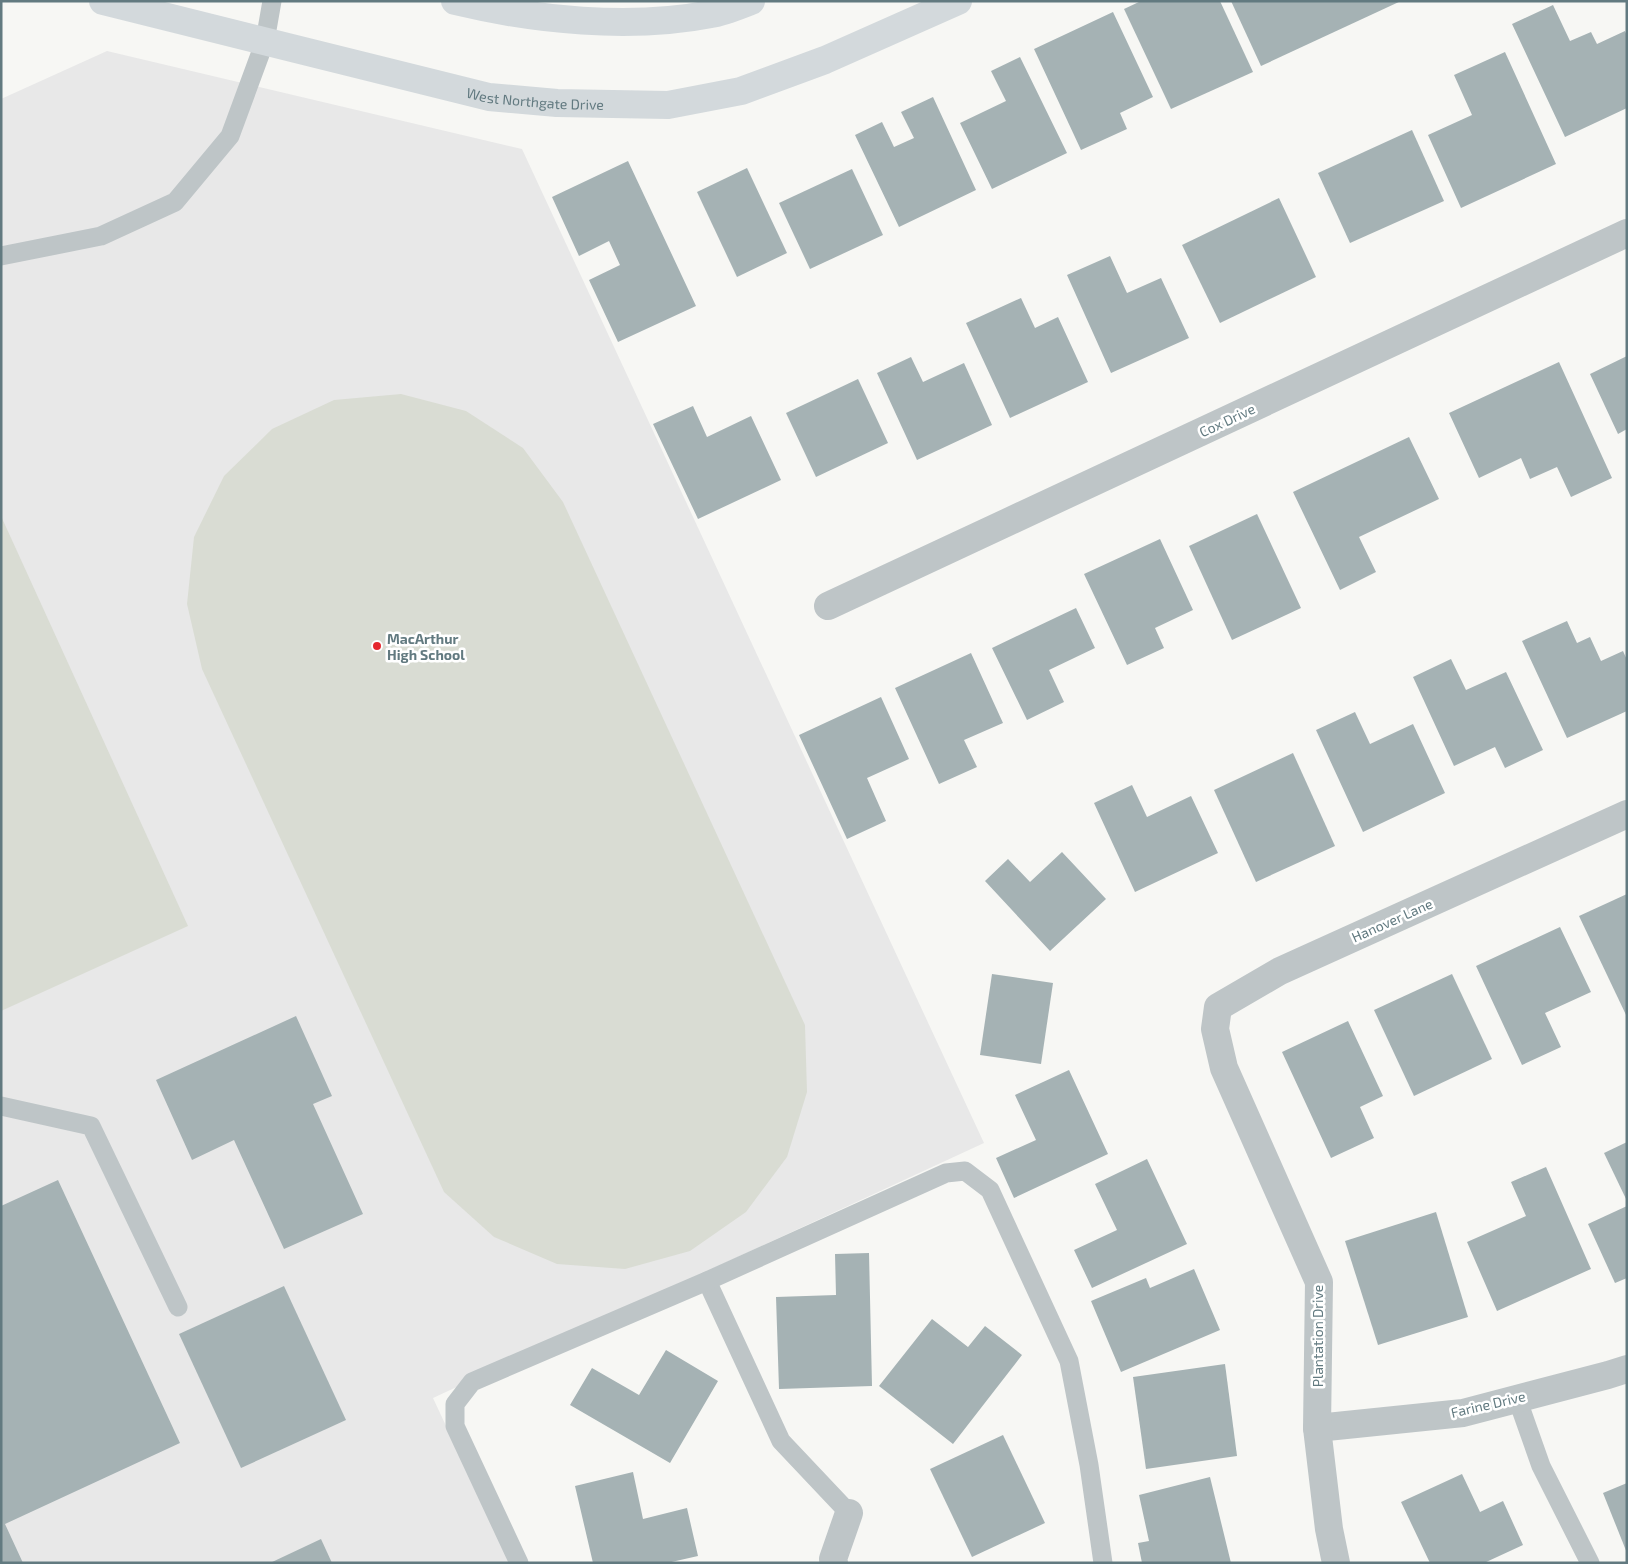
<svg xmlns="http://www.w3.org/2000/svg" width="1628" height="1564" font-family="'Exo 2',sans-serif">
<rect width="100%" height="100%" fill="#f7f7f4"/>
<polygon fill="#e8e8e8" points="107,51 522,149 984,1143 433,1398 510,1563 1,1563 1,99"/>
<g fill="#d9dcd3">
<polygon points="401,394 466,411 523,448 563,502 805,1025 807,1092 787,1157 746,1212 690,1251 625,1269 557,1264 494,1237 444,1192 202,669 187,604 194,537 224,476 272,429 334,400"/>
<polygon points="1,516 188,926 1,1011"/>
</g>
<g fill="#a5b2b4">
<polygon points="1141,1 1220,1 1253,72 1171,109 1124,9"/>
<polygon points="1231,1 1401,1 1261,66"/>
<polygon points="1553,5 1570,41 1591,32 1597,44 1625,31 1627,36 1627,108 1565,137 1512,24"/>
<polygon points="1113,12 1153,97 1120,113 1127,129 1081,150 1034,49"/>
<polygon points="1505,52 1556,164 1461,208 1428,135 1472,115 1454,75"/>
<polygon points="1020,57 1067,153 992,189 960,123 1006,101 991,71"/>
<polygon points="933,97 976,190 899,227 855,135 882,122 894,147 914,138 901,112"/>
<polygon points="1412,130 1444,201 1350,243 1318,173"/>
<polygon points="628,161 696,306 618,342 589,280 620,265 609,241 579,256 552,197"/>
<polygon points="747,168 787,253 737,277 697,192"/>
<polygon points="852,169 883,235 810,269 779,203"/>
<polygon points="1279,198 1316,277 1220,323 1182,245"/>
<polygon points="1110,256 1127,293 1161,278 1189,338 1111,373 1067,275"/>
<polygon points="1021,298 1035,328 1058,317 1088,382 1010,418 966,323"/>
<polygon points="1627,356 1627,429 1618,434 1590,374"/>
<polygon points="911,357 923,382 964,363 992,425 917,460 877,373"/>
<polygon points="1559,362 1612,478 1571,497 1557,467 1530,479 1521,458 1479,478 1449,413"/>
<polygon points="858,379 888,443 816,477 786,413"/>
<polygon points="693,406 707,437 751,416 781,480 698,519 653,424"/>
<polygon points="1409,437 1439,499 1359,537 1376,572 1340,590 1293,492"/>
<polygon points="1257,514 1301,608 1232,640 1189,546"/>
<polygon points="1160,539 1193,610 1155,628 1164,648 1127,665 1084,574"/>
<polygon points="1076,608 1095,648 1049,670 1064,702 1027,720 992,648"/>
<polygon points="1567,621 1577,643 1590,637 1601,661 1623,651 1627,660 1627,711 1567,738 1522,641"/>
<polygon points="971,653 1003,723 964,740 977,767 939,784 895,688"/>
<polygon points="1451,659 1466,690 1506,672 1543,750 1505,768 1495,747 1454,766 1413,677"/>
<polygon points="881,697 909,759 867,778 886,821 847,839 799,735"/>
<polygon points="1355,712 1370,744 1413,724 1445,793 1363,832 1316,730"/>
<polygon points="1293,753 1335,846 1256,882 1214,790"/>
<polygon points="1132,785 1147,817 1191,796 1218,853 1135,892 1094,803"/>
<polygon points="1062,852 1106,899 1050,951 985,881 1008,859 1030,882"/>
<polygon points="1627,894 1627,1017 1579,916"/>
<polygon points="1560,927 1591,992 1545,1013 1561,1047 1522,1065 1476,966"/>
<polygon points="992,974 1053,983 1041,1064 980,1055"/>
<polygon points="1452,974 1492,1059 1414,1096 1374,1010"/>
<polygon points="296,1016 332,1096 313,1104 363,1214 284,1249 234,1140 192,1160 156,1080"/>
<polygon points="1348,1021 1383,1096 1360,1107 1374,1138 1331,1158 1282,1052"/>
<polygon points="1069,1070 1108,1154 1014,1198 996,1158 1036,1140 1015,1095"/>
<polygon points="1627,1142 1627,1201 1604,1153"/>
<polygon points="1147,1159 1187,1244 1092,1288 1074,1250 1117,1230 1095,1184"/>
<polygon points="1546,1167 1591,1269 1497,1311 1467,1242 1526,1216 1511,1182"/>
<polygon points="58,1180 180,1443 5,1524 23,1563 1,1563 1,1206"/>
<polygon points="1627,1206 1627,1278 1615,1283 1588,1224"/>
<polygon points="1436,1212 1468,1317 1378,1345 1345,1241"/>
<polygon points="869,1253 872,1386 779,1389 776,1297 836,1295 835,1254"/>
<polygon points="1194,1269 1220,1330 1121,1372 1091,1301 1146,1278 1150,1288"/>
<polygon points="284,1286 346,1420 241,1468 179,1334"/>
<polygon points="932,1319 968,1347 985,1326 1022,1355 953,1444 879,1386"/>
<polygon points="666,1350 718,1381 670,1463 570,1405 592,1368 639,1395"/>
<polygon points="1225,1364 1237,1456 1146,1469 1133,1377"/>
<polygon points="1003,1435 1045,1523 972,1557 930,1469"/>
<polygon points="633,1472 643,1519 687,1508 698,1556 667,1563 593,1563 575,1486"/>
<polygon points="1462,1474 1480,1512 1503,1501 1523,1545 1484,1563 1430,1563 1401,1502"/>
<polygon points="1210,1477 1231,1563 1142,1563 1138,1543 1149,1541 1139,1495"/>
<polygon points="1627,1483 1627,1553 1603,1493"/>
<polygon points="321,1539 332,1563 270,1563"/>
</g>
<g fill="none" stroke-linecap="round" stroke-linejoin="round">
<g stroke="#bec5c7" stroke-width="19">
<polyline points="1,256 101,236 175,202 230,136 265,41 272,1"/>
<polyline points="1,1106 91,1126 178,1307"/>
<polyline points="707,1281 781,1441 849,1513"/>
<polyline points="1517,1398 1541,1466 1590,1563"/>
<polyline points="519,1563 455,1426 455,1404 472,1382 707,1281 946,1173 965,1171 990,1190 1069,1361 1089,1465 1103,1563"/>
</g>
<g stroke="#bec5c7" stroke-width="28">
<polyline points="828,606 1627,233"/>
<polyline points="1317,1428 1463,1413 1608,1375 1627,1369"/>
<polyline points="834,1563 833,1559 849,1513"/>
<polyline points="1336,1563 1329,1529 1317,1428 1319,1282 1224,1068 1215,1029 1218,1007 1280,971 1627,814"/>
</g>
<g stroke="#d3d9dc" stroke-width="28">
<path id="s1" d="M103,1l386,96 68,6 111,2 73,-14 84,-31 133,-59"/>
<path d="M455,1c79,19 175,29 256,13 13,-2 27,-8 40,-13"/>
</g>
</g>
<circle fill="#e5272e" stroke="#fff" stroke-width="2" cx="377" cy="646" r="5"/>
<g text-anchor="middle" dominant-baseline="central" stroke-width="5" stroke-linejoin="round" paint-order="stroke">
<g font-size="14" fill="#627a80" stroke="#fff">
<text stroke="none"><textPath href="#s1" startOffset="444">West Northgate Drive</textPath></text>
<text transform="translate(1227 420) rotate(-25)">Cox Drive</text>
<text transform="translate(1392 920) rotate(-24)">Hanover Lane</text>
<text transform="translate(1317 1336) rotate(-90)">Plantation Drive</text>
<text transform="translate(1488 1404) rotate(-13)">Farine Drive</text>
</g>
<g font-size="14" font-weight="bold" fill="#627a80" stroke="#fff" text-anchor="start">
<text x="387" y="638">MacArthur<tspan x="387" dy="16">High School</tspan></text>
</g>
</g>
<rect width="1628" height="1564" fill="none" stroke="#627a80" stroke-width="5"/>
</svg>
